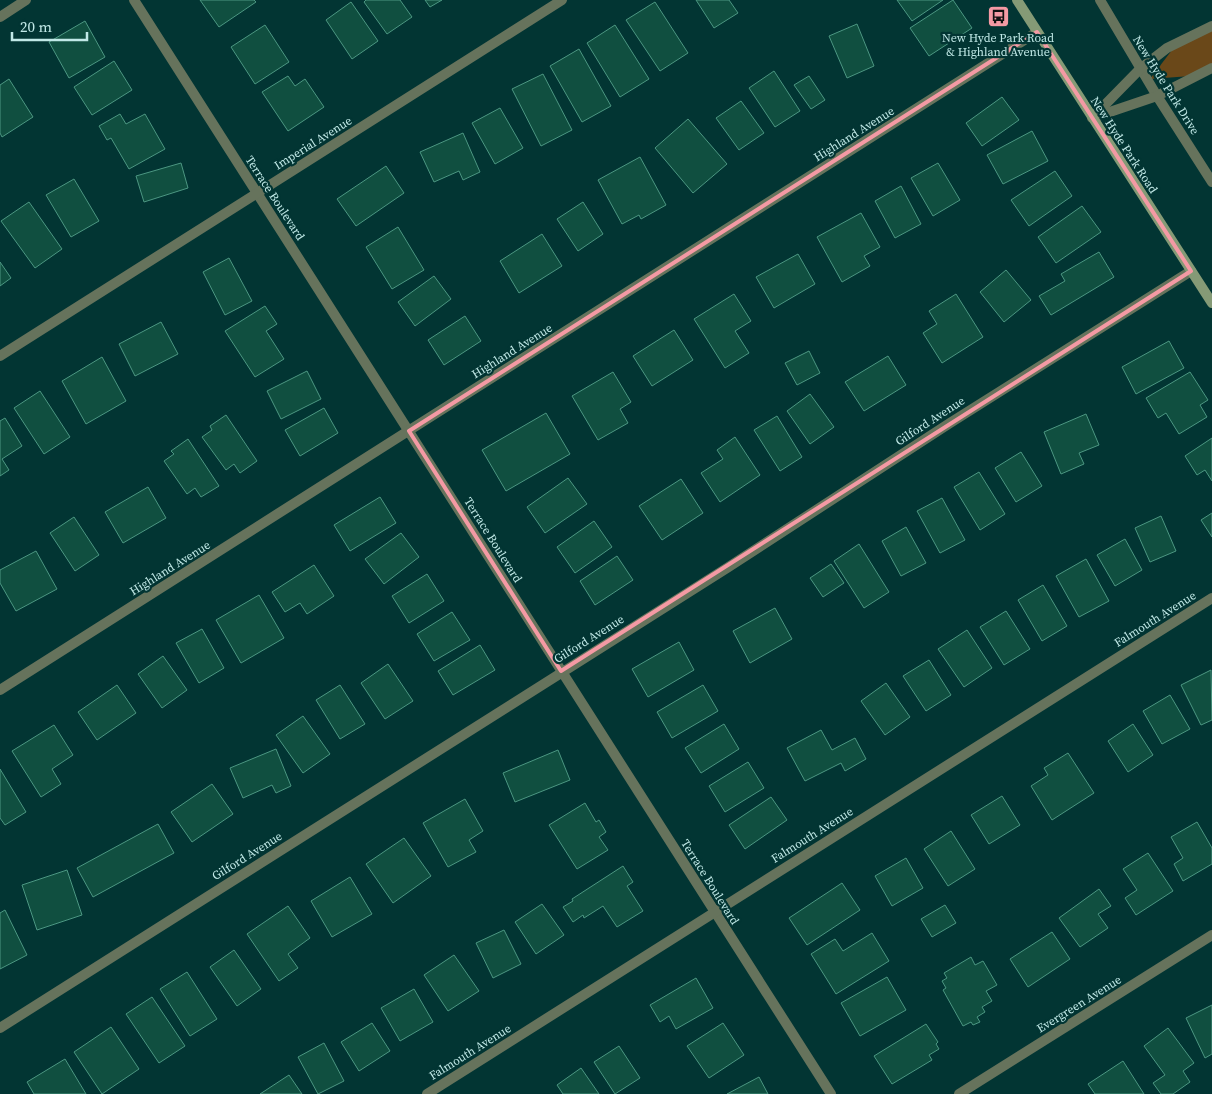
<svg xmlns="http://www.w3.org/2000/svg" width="1212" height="1094" font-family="'Source Serif 4',serif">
<rect width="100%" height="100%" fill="#023533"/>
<polygon fill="#6a4819" points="1212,30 1212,64 1191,76 1150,79 1172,50"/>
<g fill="#104f40" stroke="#4c9782">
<polygon points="200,0 254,0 256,2 219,27"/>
<polygon points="366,0 400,0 412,17 387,34 364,2"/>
<polygon points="425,0 442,0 430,7"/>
<polygon points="696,0 729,0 738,13 714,28"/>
<polygon points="897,0 943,0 912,21"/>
<polygon points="953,0 972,28 929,56 910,28"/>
<polygon points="351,2 378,41 352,59 326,20"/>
<polygon points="655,2 688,53 660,71 626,20"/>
<polygon points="85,21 105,57 69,78 49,42"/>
<polygon points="857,24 874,66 847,78 829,36"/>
<polygon points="265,25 289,62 255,84 231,47"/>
<polygon points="615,25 649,79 620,97 587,43"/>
<polygon points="579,49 611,106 582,122 550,66"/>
<polygon points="114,61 132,90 92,115 74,87"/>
<polygon points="774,71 800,111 775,127 749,88"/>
<polygon points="543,74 572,130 541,146 512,89"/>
<polygon points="288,76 295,86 305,79 324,107 288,131 262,92"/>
<polygon points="809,76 825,100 811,109 794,85"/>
<polygon points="9,79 33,117 2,137 0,133 0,85"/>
<polygon points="1002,97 1019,120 982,146 966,123"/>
<polygon points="741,101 764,133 739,150 716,118"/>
<polygon points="500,108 523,148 495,164 472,123"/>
<polygon points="120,114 126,124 145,114 165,149 129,169 111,138 107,140 99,126"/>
<polygon points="688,119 727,164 693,193 655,148"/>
<polygon points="1032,131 1048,161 1003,184 987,155"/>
<polygon points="463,133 480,172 463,180 459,171 434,182 420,152"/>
<polygon points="640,157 666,205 641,219 639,215 622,224 598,180"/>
<polygon points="181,163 188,188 144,202 136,176"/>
<polygon points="938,163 960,200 933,216 911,178"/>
<polygon points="386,166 404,193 356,226 337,199"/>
<polygon points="1055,171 1072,196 1029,226 1011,200"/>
<polygon points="74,179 99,221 71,237 46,195"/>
<polygon points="901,186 921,224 895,238 875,201"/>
<polygon points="29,202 62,249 35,268 1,221"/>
<polygon points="583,202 603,234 578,251 557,219"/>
<polygon points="1082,206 1101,232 1056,263 1038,237"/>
<polygon points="861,213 880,247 864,256 870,266 842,282 817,237"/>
<polygon points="398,227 424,270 392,289 366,247"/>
<polygon points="542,234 562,266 519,293 500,261"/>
<polygon points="1099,252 1114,277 1051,315 1039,296 1065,281 1061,274"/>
<polygon points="798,254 815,284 774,308 756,277"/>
<polygon points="229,258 252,301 225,315 203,272"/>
<polygon points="0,262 11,278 0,286"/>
<polygon points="1006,270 1031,300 1004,322 980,292"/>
<polygon points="434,276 451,299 415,326 398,302"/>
<polygon points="734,294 751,321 735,331 749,353 725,368 694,319"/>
<polygon points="956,294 983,337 942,363 923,333 937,324 929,311"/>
<polygon points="265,306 277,324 266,331 284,359 255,377 225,331"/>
<polygon points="465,316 481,341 444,365 428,340"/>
<polygon points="161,322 178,354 135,376 119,344"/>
<polygon points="674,330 693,360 652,386 633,356"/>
<polygon points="1169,341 1184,368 1136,394 1122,367"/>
<polygon points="809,351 820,373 797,385 785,363"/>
<polygon points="888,356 906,385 864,411 845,382"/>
<polygon points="102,357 126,401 86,424 62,381"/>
<polygon points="307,371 321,399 281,419 267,391"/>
<polygon points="613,372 631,402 620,409 628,423 598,440 572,396"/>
<polygon points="1190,372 1208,400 1200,405 1207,417 1179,434 1166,413 1158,418 1146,398"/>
<polygon points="40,391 70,437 44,454 14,408"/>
<polygon points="810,394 834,427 810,444 787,411"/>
<polygon points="324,408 338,433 300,456 285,430"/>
<polygon points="546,413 570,454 506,491 482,450"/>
<polygon points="1086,414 1099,445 1079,453 1084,464 1061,474 1044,432"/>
<polygon points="226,415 257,461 240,473 234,464 226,470 202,437 212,430 210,426"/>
<polygon points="777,416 802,457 780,471 754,430"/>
<polygon points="5,418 22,446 2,459 9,470 0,476 0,421"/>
<polygon points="735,437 760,475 720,502 701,473 723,459 717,450"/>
<polygon points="1212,438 1212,481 1205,470 1197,475 1185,456"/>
<polygon points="188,439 219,486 201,497 195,488 187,494 164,461 174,454 171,451"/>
<polygon points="1021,452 1042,486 1016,502 995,468"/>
<polygon points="979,472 1005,514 980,530 954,487"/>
<polygon points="568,478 587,504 545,533 527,507"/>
<polygon points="681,479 703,513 662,540 639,506"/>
<polygon points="148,487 166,518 123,543 105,512"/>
<polygon points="380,497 396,523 350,551 334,525"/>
<polygon points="942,498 965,540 940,553 917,511"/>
<polygon points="1212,513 1212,537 1201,520"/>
<polygon points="1161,516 1176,551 1150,562 1135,528"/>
<polygon points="74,517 99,555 75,571 50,533"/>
<polygon points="594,521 612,547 575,573 557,547"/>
<polygon points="906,527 926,563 901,576 882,541"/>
<polygon points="401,533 419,557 384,584 365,559"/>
<polygon points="1125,539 1142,570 1115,586 1097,555"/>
<polygon points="859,544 889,592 864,608 834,561"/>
<polygon points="36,551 57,589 16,611 0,583 0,570"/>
<polygon points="617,556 633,580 595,605 580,581"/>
<polygon points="1086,559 1109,601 1079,617 1056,576"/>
<polygon points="831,564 844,583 823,597 810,578"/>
<polygon points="314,565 334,596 307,614 300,603 285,612 272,592"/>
<polygon points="427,574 444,601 409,623 392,596"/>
<polygon points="1043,585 1067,626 1042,641 1018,600"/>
<polygon points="259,595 284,638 241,663 216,620"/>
<polygon points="775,608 792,639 750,663 733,631"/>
<polygon points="1006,611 1030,649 1004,665 980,627"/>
<polygon points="452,612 470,640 434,661 417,634"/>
<polygon points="202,629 224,668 199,683 176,643"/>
<polygon points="967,630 992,668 964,687 938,649"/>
<polygon points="679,642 694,670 648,697 632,669"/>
<polygon points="480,645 495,670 453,695 438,671"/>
<polygon points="163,656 187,690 162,708 138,674"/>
<polygon points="929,660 951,695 926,711 903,676"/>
<polygon points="388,664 413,701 385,719 361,683"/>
<polygon points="1211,670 1212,720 1201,725 1181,685"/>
<polygon points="886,683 910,717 885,735 861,701"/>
<polygon points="117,685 136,713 97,740 78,712"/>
<polygon points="340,685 365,724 340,739 316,700"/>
<polygon points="703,685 718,711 672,738 657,712"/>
<polygon points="1170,695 1190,729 1162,744 1143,711"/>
<polygon points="303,716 330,754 303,773 276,735"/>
<polygon points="724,724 739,749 701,773 685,748"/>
<polygon points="1133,724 1153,755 1128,772 1108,741"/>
<polygon points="54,725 73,755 52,769 61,784 41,797 12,751"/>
<polygon points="821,730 832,750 855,738 866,759 845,771 841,763 805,781 787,748"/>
<polygon points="276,749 291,786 276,793 272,785 243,798 230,768"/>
<polygon points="558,750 570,780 515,802 503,773"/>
<polygon points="1068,753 1094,793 1052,820 1031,786 1048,775 1044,768"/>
<polygon points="748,762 764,788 725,812 709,786"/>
<polygon points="0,769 26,812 5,825 0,818"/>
<polygon points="212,784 233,814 192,842 171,812"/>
<polygon points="1002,796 1020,825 989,844 971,815"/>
<polygon points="771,797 787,820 745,849 729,825"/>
<polygon points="465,799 483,831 469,840 476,852 448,867 423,823"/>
<polygon points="585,803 596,822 599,820 606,832 599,837 608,850 577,869 549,825"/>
<polygon points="1197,822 1212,848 1212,864 1183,881 1174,864 1183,858 1171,837"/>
<polygon points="158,824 174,853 93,897 77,868"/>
<polygon points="951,831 975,869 948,886 924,849"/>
<polygon points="404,838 431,876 393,903 366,864"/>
<polygon points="1148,853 1173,891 1136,915 1125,898 1137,890 1123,869"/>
<polygon points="906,858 923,888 892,906 875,876"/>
<polygon points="623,866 633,882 627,886 643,911 617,927 603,906 584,918 583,915 573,922 563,907 573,901 572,899"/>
<polygon points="67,870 82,915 37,930 22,885"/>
<polygon points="350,877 372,914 332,937 311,901"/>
<polygon points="842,883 860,910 807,945 789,918"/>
<polygon points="1099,889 1111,906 1098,914 1108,928 1080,947 1059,918"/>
<polygon points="542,904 564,935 536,954 515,922"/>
<polygon points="945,905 956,923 932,937 921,919"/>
<polygon points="288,906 310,938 288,954 298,968 279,981 247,934"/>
<polygon points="5,910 27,955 0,969 0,913"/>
<polygon points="504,930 521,964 493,978 476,943"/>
<polygon points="1052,932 1070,959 1028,987 1010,959"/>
<polygon points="872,933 889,961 836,994 811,954 835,939 843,951"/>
<polygon points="234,950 261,989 237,1006 210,967"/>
<polygon points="454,955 479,991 448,1011 424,975"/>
<polygon points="971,957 975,965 983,961 997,985 986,991 992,1001 982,1007 985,1012 977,1017 980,1022 973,1025 971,1022 963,1026 943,990 946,988 942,981 947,978 944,973"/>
<polygon points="187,972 217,1019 190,1036 160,989"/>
<polygon points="887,977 906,1010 860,1036 841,1003"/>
<polygon points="696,978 713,1008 676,1029 669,1016 660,1022 650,1005"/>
<polygon points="414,989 433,1022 400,1041 381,1008"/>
<polygon points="152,997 185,1046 159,1063 126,1014"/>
<polygon points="1212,1005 1212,1054 1205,1058 1186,1018"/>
<polygon points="372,1023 390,1051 359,1071 341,1042"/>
<polygon points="723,1023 744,1055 709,1078 687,1046"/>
<polygon points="926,1024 938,1042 936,1044 939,1049 929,1055 932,1060 892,1084 874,1056"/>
<polygon points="111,1027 139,1069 102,1094 74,1052"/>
<polygon points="1168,1028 1194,1063 1183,1071 1190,1082 1173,1094 1161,1094 1153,1083 1165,1075 1144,1046"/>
<polygon points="324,1043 344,1081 318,1094 298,1057"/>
<polygon points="619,1046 640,1078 615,1094 594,1062"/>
<polygon points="65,1059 86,1094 34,1094 27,1082"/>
<polygon points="1123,1061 1144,1094 1095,1094 1088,1084"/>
<polygon points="581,1068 599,1094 563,1094 557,1085"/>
<polygon points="289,1075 302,1094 260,1094"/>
<polygon points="759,1077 768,1094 727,1094"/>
</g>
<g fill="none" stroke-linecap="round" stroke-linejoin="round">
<g stroke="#66735c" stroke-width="10">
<polyline points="134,0 831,1094"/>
<polyline points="1100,0 1157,96 1212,182"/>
<polyline points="0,17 26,0"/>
<polyline points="1095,117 1157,96 1212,68"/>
<polyline points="1092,118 1140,69 1167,48 1212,26"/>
<polyline points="0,356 562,0"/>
<polyline points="0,690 1037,32"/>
<polyline points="0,1028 727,568 950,423 1191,271"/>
<polyline points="427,1094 1212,598"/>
<polyline points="959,1094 1212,935"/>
</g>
<polyline stroke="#859a76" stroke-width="10" points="1017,0 1212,303"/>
</g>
<path fill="none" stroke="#f49aa4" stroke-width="4" stroke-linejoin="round" d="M1037,32l154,239 -630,400 -152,-240z"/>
<defs>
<symbol id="bus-square" viewBox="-11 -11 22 22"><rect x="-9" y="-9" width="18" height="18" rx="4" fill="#f49aa4" stroke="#023533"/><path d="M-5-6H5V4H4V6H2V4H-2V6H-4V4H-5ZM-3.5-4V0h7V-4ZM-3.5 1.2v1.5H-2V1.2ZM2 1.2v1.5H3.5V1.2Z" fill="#111"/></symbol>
</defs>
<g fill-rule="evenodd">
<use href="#bus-square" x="986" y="4" width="25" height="25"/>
</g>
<g text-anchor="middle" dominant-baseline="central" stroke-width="4.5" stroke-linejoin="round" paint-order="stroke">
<g font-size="12" fill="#c1e9e7" stroke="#023533">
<text x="998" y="38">New Hyde Park Road<tspan x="998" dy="14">&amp; Highland Avenue</tspan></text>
</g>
<g font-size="12" fill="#c1e9e7" stroke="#023533">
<text transform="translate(1166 85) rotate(58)">New Hyde Park Drive</text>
<text transform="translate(854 134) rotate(-32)">Highland Avenue</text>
<text transform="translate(313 143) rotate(-32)">Imperial Avenue</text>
<text transform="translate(1124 145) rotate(57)">New Hyde Park Road</text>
<text transform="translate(275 198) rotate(57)">Terrace Boulevard</text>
<text transform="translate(512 351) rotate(-32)">Highland Avenue</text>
<text transform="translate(930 421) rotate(-33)">Gilford Avenue</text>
<text transform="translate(493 540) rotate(58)">Terrace Boulevard</text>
<text transform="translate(170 568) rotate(-32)">Highland Avenue</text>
<text transform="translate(1155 619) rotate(-32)">Falmouth Avenue</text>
<text transform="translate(589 639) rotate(-32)">Gilford Avenue</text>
<text transform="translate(812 835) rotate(-32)">Falmouth Avenue</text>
<text transform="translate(247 856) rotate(-32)">Gilford Avenue</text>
<text transform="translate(710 882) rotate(58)">Terrace Boulevard</text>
<text transform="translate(1079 1004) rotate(-32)">Evergreen Avenue</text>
<text transform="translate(470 1052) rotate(-32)">Falmouth Avenue</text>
</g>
</g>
<path d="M12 32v8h75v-8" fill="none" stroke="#c1e9e7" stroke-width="2.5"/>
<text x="20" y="32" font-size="15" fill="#c1e9e7" stroke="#023533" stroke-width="4" paint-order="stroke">20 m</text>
</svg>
